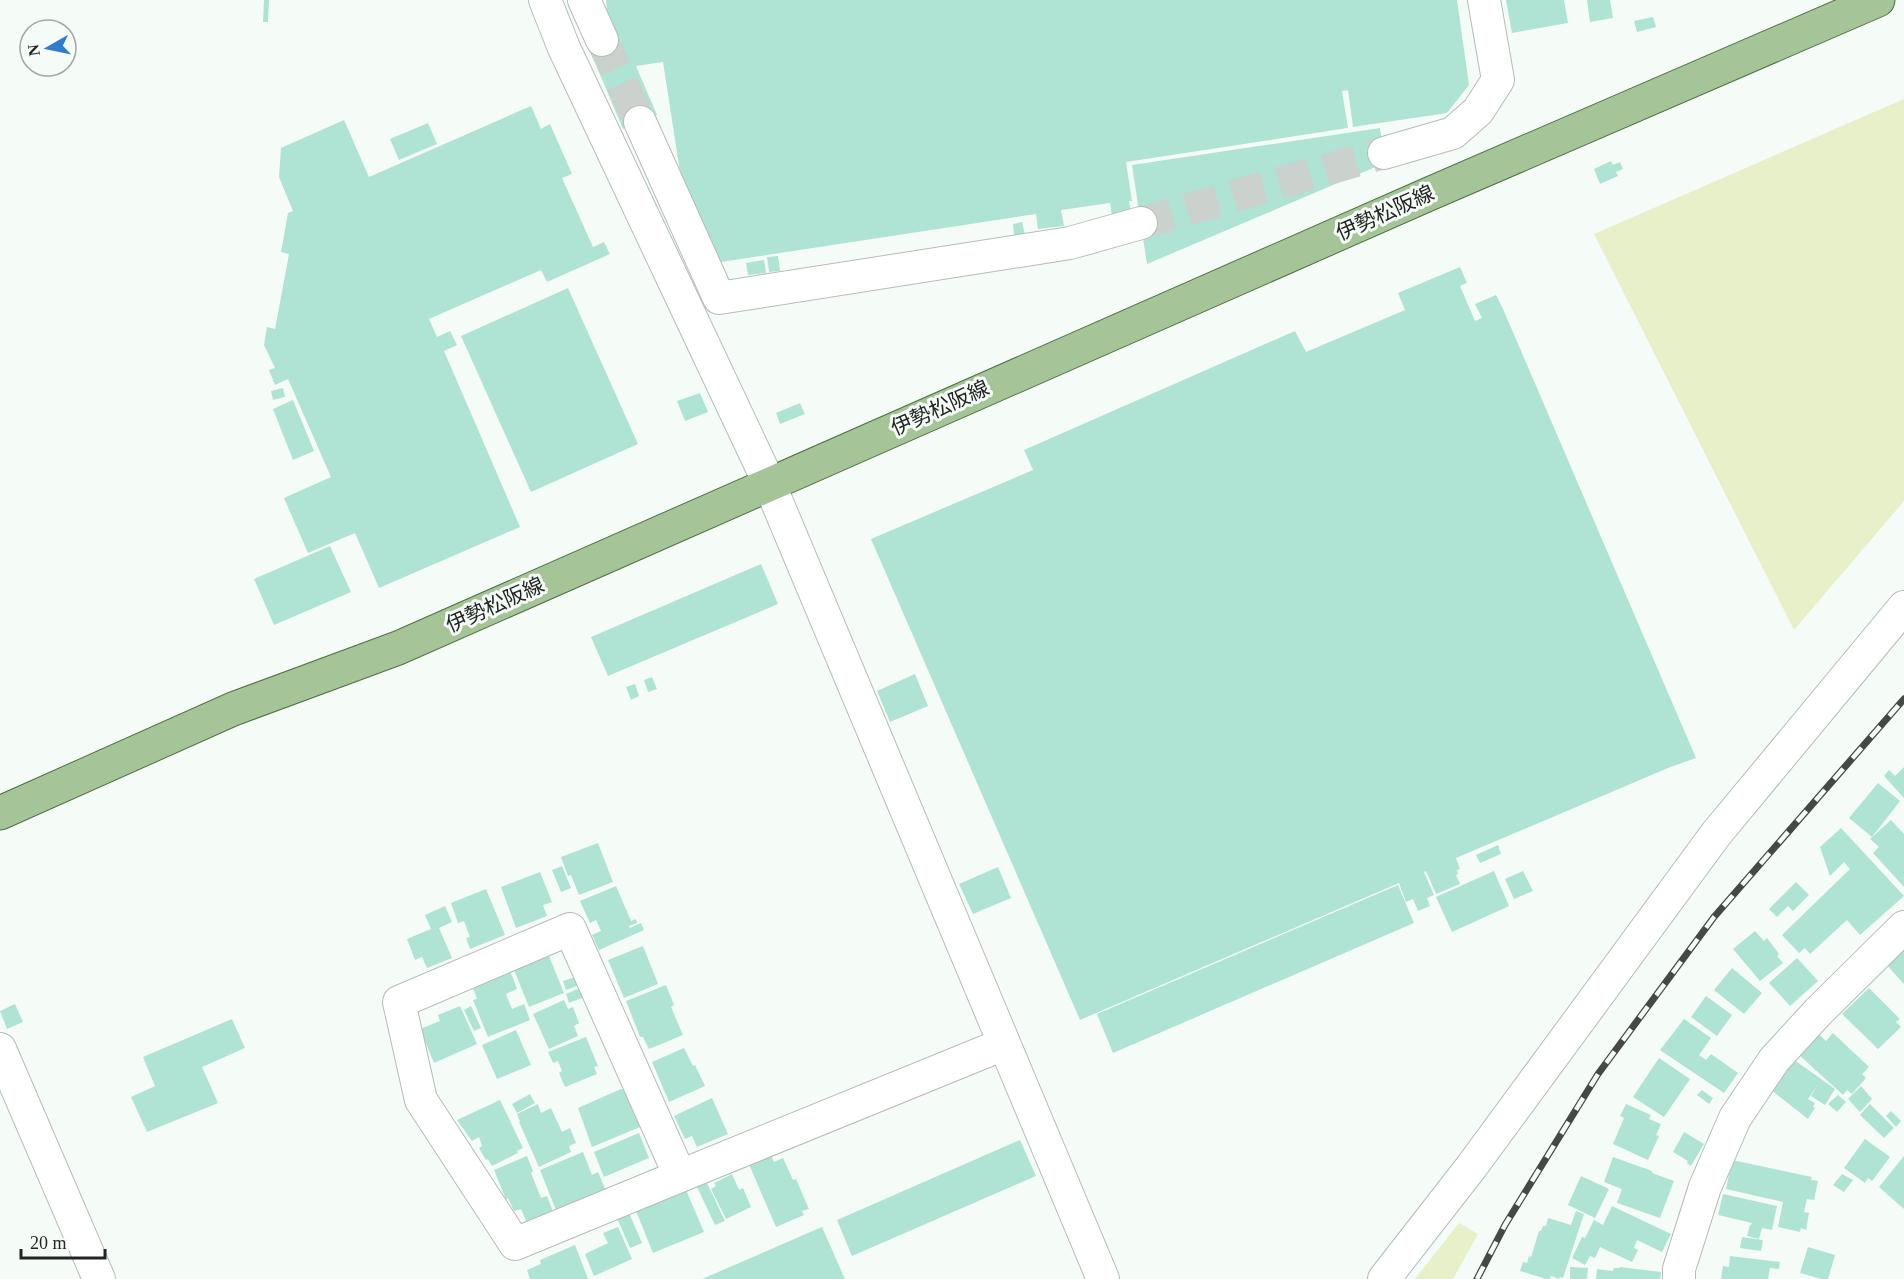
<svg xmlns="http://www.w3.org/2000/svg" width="1904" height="1279" font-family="'Times New Roman','Noto Sans JP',serif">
<rect width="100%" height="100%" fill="#f5fcf7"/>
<g fill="#e7f0c8">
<polygon points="1904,99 1904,501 1794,630 1594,234"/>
<polygon points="1459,1223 1478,1234 1453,1279 1415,1279"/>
</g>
<g fill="#afe3d4">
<polygon points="264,0 269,0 268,22 263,22"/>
<polygon points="606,0 1457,0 1469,85 1447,113 1353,127 1348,90 1342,91 1348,128 1126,162 1132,201 1129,201 1131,214 1112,216 1110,203 1061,210 1064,226 1038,229 1036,214 721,262 683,191 663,62 636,66 657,115 623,129 588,46 617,34 607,11"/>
<polygon points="1506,0 1564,0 1568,23 1512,33"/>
<polygon points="1587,0 1610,0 1613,18 1590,22"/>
<polygon points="1653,17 1656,27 1637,32 1634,21"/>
<polygon points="531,106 541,129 550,124 572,174 562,178 593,247 604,242 610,254 547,282 541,270 429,319 437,337 450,331 457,345 444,351 520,527 379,588 355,533 308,553 284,498 331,477 288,379 275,385 269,370 275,368 264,345 267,327 275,329 289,254 281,252 288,213 293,211 279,177 281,148 344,120 369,177"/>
<polygon points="428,123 437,144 399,160 390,139"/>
<polygon points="1380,128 1385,163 1147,264 1132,165"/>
<polygon points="1611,161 1613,165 1620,162 1623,169 1616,172 1618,176 1600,184 1594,169"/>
<polygon points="1022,222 1025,235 1014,237 1013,224"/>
<polygon points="778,256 780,271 769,272 767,257"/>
<polygon points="764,260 766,273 748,275 746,263"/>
<polygon points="1460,267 1467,283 1460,286 1475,321 1482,318 1475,304 1496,295 1503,309 1696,758 1668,768 1456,858 1460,869 1457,870 1458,874 1456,875 1460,884 1436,894 1426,871 1424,872 1434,895 1427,898 1430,906 1418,911 1413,899 1406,902 1399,883 1080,1020 871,539 1033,470 1024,450 1295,331 1306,352 1405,310 1398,293"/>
<polygon points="568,288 638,444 531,492 461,336"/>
<polygon points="283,388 285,397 273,400 271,391"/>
<polygon points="700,393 708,412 685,421 677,401"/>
<polygon points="293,400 314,451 293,460 273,409"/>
<polygon points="800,403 805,414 780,424 776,413"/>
<polygon points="330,546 351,592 274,625 254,579"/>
<polygon points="761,564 778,604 608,676 591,637"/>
<polygon points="915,674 928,706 890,722 877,691"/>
<polygon points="652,677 657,689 648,692 644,680"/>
<polygon points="635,684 639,696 631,700 626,687"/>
<polygon points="1904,767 1904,798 1884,776 1889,770 1895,776"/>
<polygon points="1878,783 1900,801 1872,837 1849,818"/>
<polygon points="1891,820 1904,834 1904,887 1873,853 1879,847 1870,839"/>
<polygon points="1841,828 1904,896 1860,935 1847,920 1810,954 1805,948 1799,953 1782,935 1850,869 1844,862 1830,876 1820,847"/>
<polygon points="598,843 613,882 579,895 571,875 568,876 561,857"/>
<polygon points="1498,845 1501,854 1480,863 1476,855"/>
<polygon points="562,866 571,888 561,892 552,870"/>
<polygon points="998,867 1011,898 973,914 959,884"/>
<polygon points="1494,871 1509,906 1452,932 1436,897"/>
<polygon points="1523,871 1533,891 1514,899 1505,879"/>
<polygon points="540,872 552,902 543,905 547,916 516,928 501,887"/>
<polygon points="1796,882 1809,895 1793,911 1788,906 1777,917 1769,909"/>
<polygon points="1398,885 1414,923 1113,1053 1097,1014"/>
<polygon points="616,886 631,921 636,919 637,923 629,926 630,928 641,923 644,930 599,950 592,935 601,931 596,920 590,923 580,901"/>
<polygon points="486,889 505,935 470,949 466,938 470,937 464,921 458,923 451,903"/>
<polygon points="445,906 452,922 439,928 452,958 427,968 422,957 415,960 407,939 431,929 425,915"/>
<polygon points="1755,931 1764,941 1767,938 1779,954 1777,956 1783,963 1760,981 1733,949"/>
<polygon points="643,946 658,984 624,998 608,960"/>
<polygon points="1904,948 1904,984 1886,964"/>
<polygon points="549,956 564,993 529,1007 514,970"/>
<polygon points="1797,958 1818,981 1790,1006 1769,983"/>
<polygon points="1732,968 1762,993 1744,1014 1714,990"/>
<polygon points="510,970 517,989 506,994 512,1009 524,1004 530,1020 488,1037 473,1000 477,999 472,985"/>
<polygon points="579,976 582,984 566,990 563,981"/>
<polygon points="666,985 674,1005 671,1007 683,1035 649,1049 643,1037 640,1037 626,1001"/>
<polygon points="585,986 589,995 569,1003 566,994"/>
<polygon points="1869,988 1900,1019 1896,1022 1901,1027 1878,1049 1842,1014"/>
<polygon points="1706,996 1732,1015 1717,1036 1691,1017"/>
<polygon points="564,1000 568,1009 573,1007 579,1023 574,1026 578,1036 549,1049 533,1014"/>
<polygon points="15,1004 23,1022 7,1029 0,1011"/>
<polygon points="460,1006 477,1044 434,1063 420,1029 440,1021 438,1015"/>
<polygon points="471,1006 481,1028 474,1031 464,1010"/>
<polygon points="232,1019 245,1048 202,1067 218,1103 147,1132 131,1097 155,1086 143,1057"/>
<polygon points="1684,1019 1711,1038 1699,1055 1706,1060 1711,1054 1738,1073 1724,1093 1660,1050"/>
<polygon points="516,1030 531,1065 497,1079 482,1045"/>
<polygon points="1816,1031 1826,1041 1833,1033 1869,1067 1862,1074 1866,1078 1852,1094 1847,1090 1843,1095 1797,1053"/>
<polygon points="586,1037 598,1066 594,1067 597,1074 565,1087 559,1073 562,1071 558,1061 553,1063 548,1052"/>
<polygon points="684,1048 693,1066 695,1065 705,1086 669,1102 652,1062"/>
<polygon points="1659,1058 1690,1079 1664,1117 1633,1097"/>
<polygon points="1793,1059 1835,1089 1825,1105 1811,1096 1817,1086 1808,1099 1815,1103 1813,1107 1815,1108 1808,1119 1771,1090"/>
<polygon points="1861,1086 1872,1099 1860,1112 1848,1099"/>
<polygon points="621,1089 631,1093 645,1125 592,1147 578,1108"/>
<polygon points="1702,1090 1713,1098 1709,1104 1697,1095"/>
<polygon points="530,1094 535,1103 517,1113 512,1104"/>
<polygon points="1838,1095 1846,1102 1837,1112 1828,1104"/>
<polygon points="712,1098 728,1134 697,1147 692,1136 685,1139 674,1116"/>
<polygon points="500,1100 523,1148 517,1151 518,1153 492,1166 488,1159 486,1160 479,1148 482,1146 479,1137 472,1141 457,1120"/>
<polygon points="538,1104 541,1113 551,1108 562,1132 570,1128 576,1143 569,1146 571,1152 539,1167 519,1122 520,1122 517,1114"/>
<polygon points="1626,1104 1651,1115 1649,1119 1661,1124 1656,1135 1659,1136 1648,1160 1613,1144 1624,1118 1620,1116"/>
<polygon points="1870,1104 1894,1128 1884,1138 1860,1115"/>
<polygon points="1891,1111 1901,1121 1896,1127 1886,1116"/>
<polygon points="1684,1132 1704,1144 1691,1166 1687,1163 1688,1161 1673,1152"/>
<polygon points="639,1133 649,1158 604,1177 594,1152"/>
<polygon points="1865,1139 1890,1157 1872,1181 1868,1178 1865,1183 1844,1168"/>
<polygon points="1020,1140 1036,1176 852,1256 837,1220"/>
<polygon points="583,1152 592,1175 598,1172 606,1191 556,1210 540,1170"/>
<polygon points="770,1153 774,1162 783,1158 793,1180 796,1179 809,1209 802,1211 804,1215 776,1227 748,1162"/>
<polygon points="527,1156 533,1171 531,1173 541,1198 547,1196 554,1214 528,1225 521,1209 514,1211 508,1198 506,1200 494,1170"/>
<polygon points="1904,1156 1904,1209 1879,1187"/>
<polygon points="1613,1157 1652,1171 1652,1173 1674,1181 1660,1218 1617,1203 1622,1189 1604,1182"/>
<polygon points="1732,1160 1812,1177 1811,1180 1818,1181 1814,1200 1807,1199 1804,1212 1809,1213 1806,1230 1801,1228 1800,1232 1778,1227 1783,1202 1726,1189"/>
<polygon points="732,1174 739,1190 743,1188 751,1207 726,1219 711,1189 716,1186 714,1183"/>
<polygon points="1842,1174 1853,1180 1844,1192 1833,1185"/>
<polygon points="1581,1176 1609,1189 1595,1218 1568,1205"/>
<polygon points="707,1183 725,1221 715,1225 697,1187"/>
<polygon points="686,1190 704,1232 653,1253 636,1211"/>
<polygon points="1723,1194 1777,1206 1772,1230 1762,1228 1759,1239 1747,1236 1750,1225 1751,1225 1752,1223 1718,1215"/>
<polygon points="1612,1206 1671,1234 1662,1252 1637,1240 1634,1248 1638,1250 1632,1262 1600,1247 1595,1258 1590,1256 1585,1265 1572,1258 1582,1237 1585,1238 1594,1220 1603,1225"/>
<polygon points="1576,1211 1584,1214 1563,1278 1560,1277 1559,1279 1551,1276 1550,1279 1546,1279 1520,1271 1523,1262 1527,1263 1529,1256 1531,1257 1539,1231 1541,1231 1543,1226 1546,1226 1548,1218 1571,1225"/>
<polygon points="629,1213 642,1243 630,1248 617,1218"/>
<polygon points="618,1227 632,1259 594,1276 585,1254 608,1243 603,1233"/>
<polygon points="822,1227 845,1279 702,1279"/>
<polygon points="1742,1237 1763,1240 1761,1251 1740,1248"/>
<polygon points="575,1245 588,1279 530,1279 527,1270 541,1264 540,1260"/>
<polygon points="1808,1247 1835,1255 1828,1279 1821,1279 1800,1273"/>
<polygon points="1730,1256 1780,1262 1779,1269 1770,1268 1768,1279 1721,1279 1723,1266 1729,1267"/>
<polygon points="1570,1267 1588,1268 1587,1279 1570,1279"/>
<polygon points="1620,1267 1661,1272 1660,1279 1596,1279 1597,1269 1613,1271 1614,1268 1619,1268"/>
</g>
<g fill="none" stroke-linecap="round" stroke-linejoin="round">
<g stroke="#cbd1cc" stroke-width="32" stroke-dasharray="32 16" stroke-linecap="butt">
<polyline points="602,40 640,122"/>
<polyline points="1141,223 1384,153"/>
</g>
<defs>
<g id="minor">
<polyline points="545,0 564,48 769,483 1103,1279"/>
<polyline points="584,0 602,40"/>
<polyline points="640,122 719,298 1070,243 1141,223"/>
<polyline points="1384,153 1453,133 1478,111 1498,80 1484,0"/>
<polygon points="570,929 680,1176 515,1244 421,1100 399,1002"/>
<polyline points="0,1049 99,1279"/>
<polyline points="680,1176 1004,1044"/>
<polyline points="1384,1279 1472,1166 1716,834 1904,607"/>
<polyline points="1679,1279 1679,1269 1705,1187 1735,1118 1774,1060 1818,1012 1904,927"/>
</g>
<polyline id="major" points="0,813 233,709 398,648 1429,194 1878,0"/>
</defs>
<use href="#minor" stroke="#b5bcb7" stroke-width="34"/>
<use href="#major" stroke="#507242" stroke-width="35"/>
<use href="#minor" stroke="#fff" stroke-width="32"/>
<use href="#major" stroke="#a5c498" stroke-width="33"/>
<defs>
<polyline id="rail" points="1477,1279 1505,1225 1598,1074 1714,917 1904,699"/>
</defs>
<use href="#rail" stroke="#454846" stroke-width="7"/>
<use href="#rail" stroke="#f5fcf7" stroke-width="4.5" stroke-dasharray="14" stroke-linecap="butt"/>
</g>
<g text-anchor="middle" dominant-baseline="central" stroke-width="6" stroke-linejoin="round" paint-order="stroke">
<g font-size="21" fill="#222422" stroke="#f5fcf7">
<text transform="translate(1385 213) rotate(-24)">伊勢松阪線</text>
<text transform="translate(940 408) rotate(-24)">伊勢松阪線</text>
<text transform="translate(495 605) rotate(-24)">伊勢松阪線</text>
</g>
</g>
<g transform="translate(48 48) rotate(261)"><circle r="28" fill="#f5fcf7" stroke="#a1a6a2" stroke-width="1.5"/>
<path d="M0-4.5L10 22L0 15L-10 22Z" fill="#307bcb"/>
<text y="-9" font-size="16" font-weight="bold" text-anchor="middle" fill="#222422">N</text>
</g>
<path d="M21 1249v9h84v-9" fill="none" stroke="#222422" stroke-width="3"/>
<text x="30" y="1249" font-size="18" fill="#222422" stroke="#f5fcf7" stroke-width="4.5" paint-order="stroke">20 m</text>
</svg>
